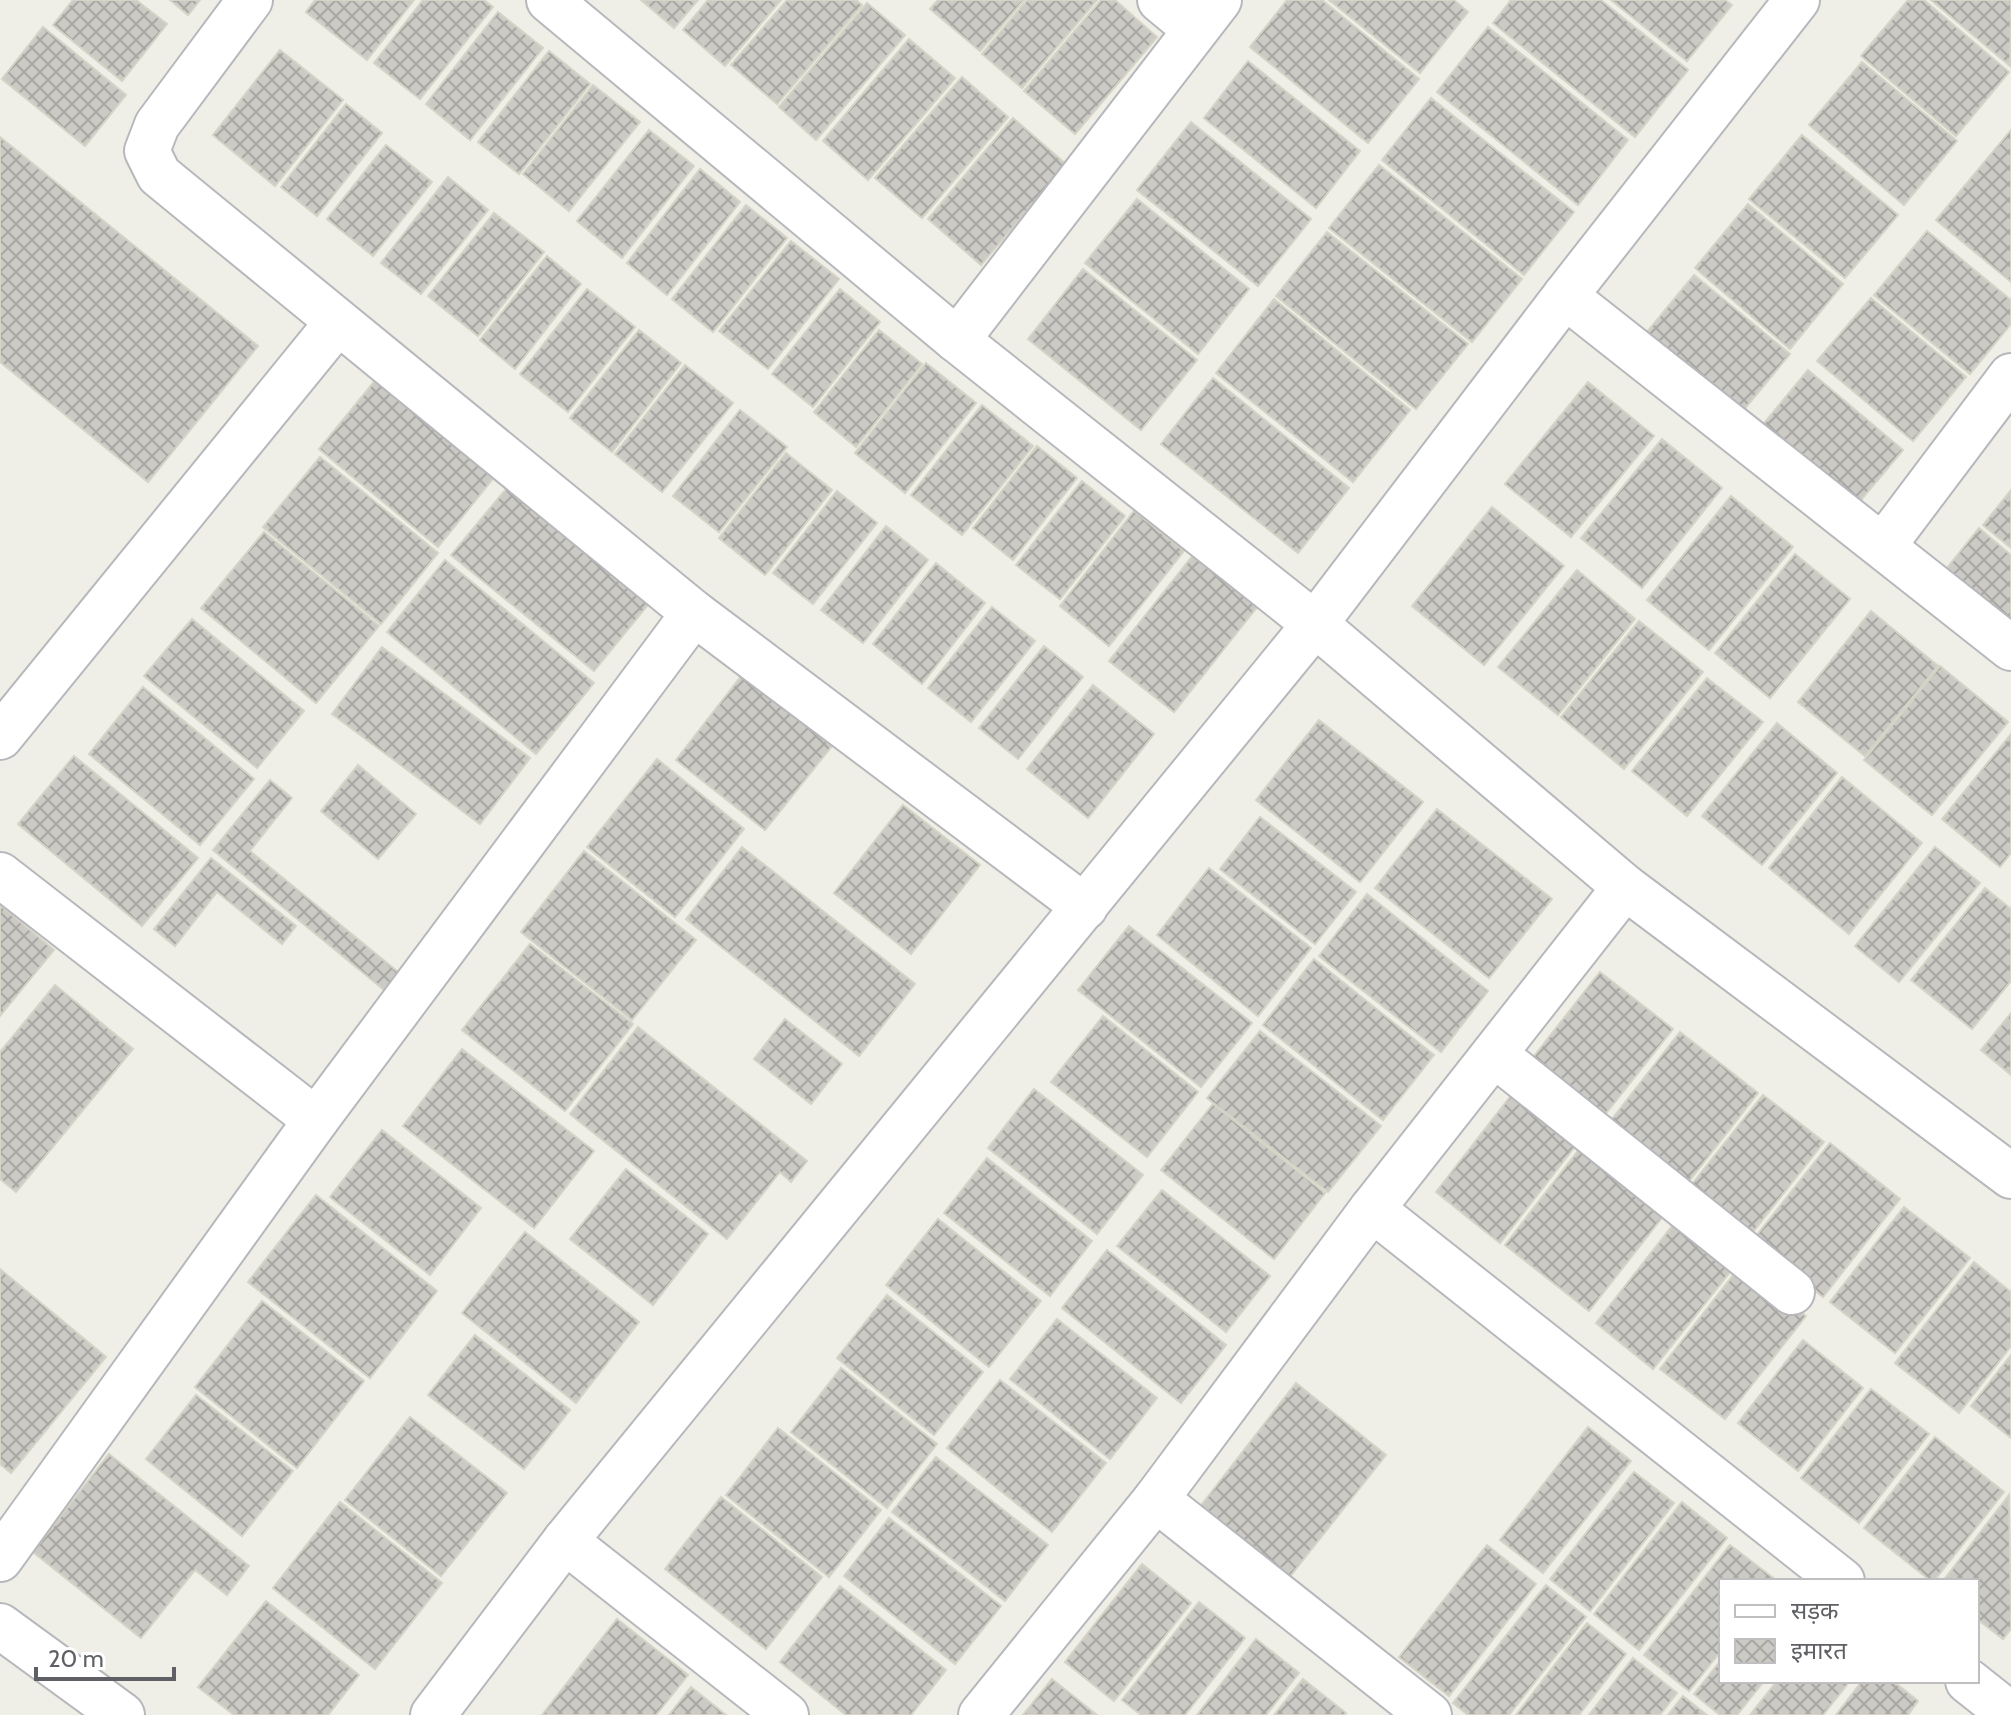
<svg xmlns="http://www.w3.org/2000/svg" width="2011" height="1715" font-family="Cabin,'Noto Sans Devanagari',sans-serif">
<defs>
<pattern id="building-cross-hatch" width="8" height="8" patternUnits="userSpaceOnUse" patternTransform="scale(2)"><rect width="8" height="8" fill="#cbcac4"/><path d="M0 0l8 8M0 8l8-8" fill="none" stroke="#a8a7a3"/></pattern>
</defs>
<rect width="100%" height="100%" fill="#efefe7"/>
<g fill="url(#building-cross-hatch)" stroke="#d4d3c6" stroke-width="2">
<polygon points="73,0 136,0 167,24 122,81 53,25"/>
<polygon points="170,0 200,0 188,15"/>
<polygon points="315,0 414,0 367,60 306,12"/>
<polygon points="423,0 484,0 493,7 420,99 374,63"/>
<polygon points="641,0 698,0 674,28"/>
<polygon points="708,0 781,0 725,66 683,30"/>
<polygon points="787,0 856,0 862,5 777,104 731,65"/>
<polygon points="938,0 1024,0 980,51 930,9"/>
<polygon points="1027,0 1097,0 1022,88 982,54"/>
<polygon points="1101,0 1115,0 1157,37 1075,134 1024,91"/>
<polygon points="1287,0 1322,0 1419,79 1368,143 1250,47"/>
<polygon points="1329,0 1454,0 1468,12 1420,73"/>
<polygon points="1511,0 1601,0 1688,70 1635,137 1493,23"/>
<polygon points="1611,0 1725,0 1732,5 1687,61"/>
<polygon points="1908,0 1924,0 2009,72 1956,136 1861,56"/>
<polygon points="1931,0 2011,0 2010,66"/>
<polygon points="867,3 905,35 816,140 779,107"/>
<polygon points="498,12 543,48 470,140 426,104"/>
<polygon points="43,27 126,95 85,146 2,79"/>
<polygon points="1488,27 1628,140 1578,205 1437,92"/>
<polygon points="909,39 955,78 868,180 823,141"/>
<polygon points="280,50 343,100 275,186 213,135"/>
<polygon points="549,51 590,84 519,174 478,142"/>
<polygon points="1248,61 1360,151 1316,208 1204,118"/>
<polygon points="1862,62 1957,141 1904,205 1809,125"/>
<polygon points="962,77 1008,117 922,218 875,178"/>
<polygon points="593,85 640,122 569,211 523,174"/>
<polygon points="1431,98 1574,212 1524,275 1382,160"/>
<polygon points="346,104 382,133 317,216 281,187"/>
<polygon points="1013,118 1066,164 981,265 928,219"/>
<polygon points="1191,122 1311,219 1258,286 1137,190"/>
<polygon points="649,130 694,166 622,258 577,221"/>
<polygon points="2011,130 2011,282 1936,220"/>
<polygon points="1802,135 1898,215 1845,278 1749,199"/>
<polygon points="0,137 258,346 148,482 0,362"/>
<polygon points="386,145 432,182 373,256 327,219"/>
<polygon points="1379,165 1522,279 1472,342 1329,228"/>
<polygon points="700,169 740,202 667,295 627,263"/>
<polygon points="448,177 488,210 421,294 381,263"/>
<polygon points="1137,199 1249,289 1198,354 1085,263"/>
<polygon points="1748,204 1843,284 1790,349 1695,268"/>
<polygon points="746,205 787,238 713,332 672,299"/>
<polygon points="494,213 544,252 478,336 428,296"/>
<polygon points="1927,231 2011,300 2011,324 1970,374 1874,295"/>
<polygon points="1327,232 1468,344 1416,409 1276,296"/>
<polygon points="791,241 839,279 768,369 719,331"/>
<polygon points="547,256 581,284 515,369 480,340"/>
<polygon points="1083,269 1197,360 1141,430 1028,339"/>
<polygon points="1694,275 1790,354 1737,418 1641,339"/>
<polygon points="587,289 635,327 568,412 520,374"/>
<polygon points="840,289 880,322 813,407 772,374"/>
<polygon points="1871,298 1966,377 1913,441 1817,361"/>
<polygon points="1274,299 1410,410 1353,482 1216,373"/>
<polygon points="639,330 681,363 612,452 570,418"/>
<polygon points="879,330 922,364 856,447 814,412"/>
<polygon points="926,363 976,403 905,493 855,453"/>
<polygon points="685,365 733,403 662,492 615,454"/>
<polygon points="1808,370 1903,450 1850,513 1755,434"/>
<polygon points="378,377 496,475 438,547 319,449"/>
<polygon points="1213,378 1349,488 1298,553 1161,444"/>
<polygon points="1588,382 1654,436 1571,537 1505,484"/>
<polygon points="982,405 1033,446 962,535 911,495"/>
<polygon points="740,410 787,447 719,532 673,496"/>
<polygon points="1662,439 1722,488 1642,588 1581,538"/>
<polygon points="1037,446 1077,478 1013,560 973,528"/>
<polygon points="786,453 832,490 765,575 719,538"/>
<polygon points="320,457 438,553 381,624 263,527"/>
<polygon points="1082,481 1125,516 1060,599 1016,565"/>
<polygon points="511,483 652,600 594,671 451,555"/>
<polygon points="2011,490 2011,548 1983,525"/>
<polygon points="837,491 877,523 813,604 773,573"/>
<polygon points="1731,496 1793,547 1709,650 1647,600"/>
<polygon points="1492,507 1564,566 1484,665 1412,606"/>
<polygon points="1134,511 1184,551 1109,646 1060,606"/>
<polygon points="886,526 928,560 863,643 821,610"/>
<polygon points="1979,528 2011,555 2011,637 1939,578"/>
<polygon points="264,532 379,626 316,703 201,608"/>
<polygon points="1194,554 1258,606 1174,712 1109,661"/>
<polygon points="1795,554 1850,599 1770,698 1715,653"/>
<polygon points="445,560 594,683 536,754 387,632"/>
<polygon points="936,563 985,603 922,684 873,644"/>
<polygon points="1577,570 1635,619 1558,715 1498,667"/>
<polygon points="992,607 1035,641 971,722 928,688"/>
<polygon points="1871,611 1938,666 1865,756 1798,702"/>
<polygon points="192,619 304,711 257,768 144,676"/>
<polygon points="1639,621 1703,672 1624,769 1561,717"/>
<polygon points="1044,646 1083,677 1018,759 979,728"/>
<polygon points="382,647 530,758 480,824 332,714"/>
<polygon points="1940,666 2008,722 1932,815 1864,760"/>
<polygon points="742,675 832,746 765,830 676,760"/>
<polygon points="1707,678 1763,722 1687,816 1632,771"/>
<polygon points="1093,685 1154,734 1088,818 1027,769"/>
<polygon points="143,687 254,779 200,845 89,754"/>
<polygon points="1319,720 1423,802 1360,882 1256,800"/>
<polygon points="1777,723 1837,773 1762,865 1702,816"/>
<polygon points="2011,734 2011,853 2000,867 1942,819"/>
<polygon points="74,756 198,858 142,926 18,824"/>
<polygon points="657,759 744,829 675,917 587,847"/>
<polygon points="358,765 416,814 378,859 321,811"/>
<polygon points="1842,777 1922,843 1849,934 1769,868"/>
<polygon points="270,780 292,798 250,851 403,976 389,994 213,850"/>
<polygon points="903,805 980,865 911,954 834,893"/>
<polygon points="1437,809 1552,899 1489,978 1375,888"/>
<polygon points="1260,817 1356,892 1315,944 1220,869"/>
<polygon points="742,847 915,984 859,1056 686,919"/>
<polygon points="1935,847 1980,883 1899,982 1855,946"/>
<polygon points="584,851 696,940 632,1020 521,932"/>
<polygon points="211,858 296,926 282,944 217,892 175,946 154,929"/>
<polygon points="1209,868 1311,948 1258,1016 1157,935"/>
<polygon points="1985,888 2011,909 2011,981 1972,1029 1911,980"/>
<polygon points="1367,894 1488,991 1441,1052 1319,956"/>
<polygon points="0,905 54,950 0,1016"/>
<polygon points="1129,926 1252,1023 1201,1087 1078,990"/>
<polygon points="530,944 633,1024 565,1111 462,1030"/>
<polygon points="1314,959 1434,1055 1383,1120 1263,1025"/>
<polygon points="1600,972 1673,1029 1599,1122 1527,1065"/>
<polygon points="55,985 133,1049 16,1192 0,1179 0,1052"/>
<polygon points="2011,1013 2011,1075 1981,1050"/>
<polygon points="1103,1016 1198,1092 1147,1157 1051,1082"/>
<polygon points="785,1019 842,1064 811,1104 754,1059"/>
<polygon points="638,1027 807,1161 791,1182 780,1172 727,1239 570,1114"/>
<polygon points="1260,1031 1381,1126 1328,1192 1207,1098"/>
<polygon points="1680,1032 1758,1093 1686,1185 1608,1124"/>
<polygon points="462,1049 594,1151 534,1228 403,1126"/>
<polygon points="1034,1089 1143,1175 1097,1234 988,1148"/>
<polygon points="1513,1093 1577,1144 1500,1243 1436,1192"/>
<polygon points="1763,1095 1824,1142 1749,1237 1688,1189"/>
<polygon points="1213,1104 1325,1193 1274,1259 1161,1170"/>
<polygon points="382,1130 481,1208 430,1275 330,1197"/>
<polygon points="1588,1138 1672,1205 1589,1311 1505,1245"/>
<polygon points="1830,1143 1900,1199 1823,1297 1752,1241"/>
<polygon points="987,1158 1092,1241 1050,1296 944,1213"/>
<polygon points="626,1169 708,1234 653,1305 570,1239"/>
<polygon points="1162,1190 1270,1276 1226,1332 1117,1246"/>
<polygon points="316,1195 437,1291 370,1378 248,1282"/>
<polygon points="1904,1207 1970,1258 1895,1353 1830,1302"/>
<polygon points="1680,1216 1738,1262 1653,1369 1596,1323"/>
<polygon points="938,1219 1041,1301 989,1367 886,1285"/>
<polygon points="525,1232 639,1322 576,1403 462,1313"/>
<polygon points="1107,1250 1226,1345 1181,1403 1062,1308"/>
<polygon points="1974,1262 2011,1292 2011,1346 1959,1413 1895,1363"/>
<polygon points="1741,1265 1806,1316 1725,1419 1660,1369"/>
<polygon points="0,1269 106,1357 11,1473 0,1464"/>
<polygon points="887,1295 983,1372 934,1435 837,1358"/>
<polygon points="262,1301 364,1381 297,1468 195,1387"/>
<polygon points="1057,1319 1157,1398 1110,1459 1010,1379"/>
<polygon points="475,1335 570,1410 524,1469 428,1395"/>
<polygon points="1803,1340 1863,1388 1798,1471 1738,1423"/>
<polygon points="2011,1355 2011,1438 1971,1406"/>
<polygon points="841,1368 937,1444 887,1508 791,1432"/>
<polygon points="1000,1380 1106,1463 1052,1532 947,1448"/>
<polygon points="1296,1383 1386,1455 1288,1579 1199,1508"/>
<polygon points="1871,1389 1929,1434 1859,1523 1801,1478"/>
<polygon points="196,1395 293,1471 242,1536 146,1459"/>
<polygon points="410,1417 507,1493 441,1576 345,1500"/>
<polygon points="1588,1427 1631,1461 1543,1573 1500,1540"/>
<polygon points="778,1428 881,1510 829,1577 726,1495"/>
<polygon points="1935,1437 2004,1492 1934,1581 1931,1581 1864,1528"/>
<polygon points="109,1454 249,1566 227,1595 195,1570 141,1638 33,1552"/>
<polygon points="936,1457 1048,1545 1005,1601 892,1512"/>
<polygon points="1634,1472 1674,1503 1590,1611 1550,1579"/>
<polygon points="2009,1495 2011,1629 2003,1639 1977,1619 1977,1581 1943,1581"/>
<polygon points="721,1497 822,1577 766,1649 665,1569"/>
<polygon points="340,1502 442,1583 375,1669 273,1588"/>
<polygon points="1682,1502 1727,1538 1639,1650 1594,1614"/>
<polygon points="889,1518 1001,1606 955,1664 844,1576"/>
<polygon points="1487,1545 1536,1584 1449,1696 1399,1657"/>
<polygon points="1730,1545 1776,1580 1721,1581 1721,1651 1689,1691 1644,1655"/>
<polygon points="1142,1564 1191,1603 1114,1701 1065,1662"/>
<polygon points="1546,1585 1586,1617 1509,1715 1468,1715 1453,1703"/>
<polygon points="840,1586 946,1670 911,1715 846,1715 780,1662"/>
<polygon points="266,1601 359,1675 328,1715 234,1715 198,1687"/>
<polygon points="1199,1602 1245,1638 1185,1715 1141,1715 1122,1700"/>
<polygon points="617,1619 688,1675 656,1715 542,1715"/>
<polygon points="1587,1623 1626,1654 1579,1715 1516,1715"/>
<polygon points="1256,1639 1299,1673 1266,1715 1197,1715"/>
<polygon points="1633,1658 1677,1693 1660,1715 1589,1715"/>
<polygon points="1721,1660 1721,1681 1764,1681 1737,1715 1720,1715 1694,1694"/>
<polygon points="1052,1679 1097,1715 1023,1715"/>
<polygon points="1303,1679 1346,1713 1344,1715 1274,1715"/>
<polygon points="1777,1681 1850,1681 1823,1715 1750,1715"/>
<polygon points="1862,1681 1893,1681 1918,1701 1908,1715 1836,1715"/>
<polygon points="691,1687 726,1715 669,1715"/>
<polygon points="1683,1696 1707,1715 1668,1715"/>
</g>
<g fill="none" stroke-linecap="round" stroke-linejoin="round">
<defs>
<g id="minor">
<polyline points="250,0 157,125 147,151 159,175 694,613 1085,907"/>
<polyline points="549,0 957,340 1315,624 1625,887 2011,1176"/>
<polyline points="1160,0 1195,29"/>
<polyline points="1565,296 2011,648"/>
<polyline points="957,340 1219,0"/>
<polyline points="1883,546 2011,376"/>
<polyline points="0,737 337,323"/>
<polyline points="0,875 316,1120"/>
<polyline points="1494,1054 1792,1292"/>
<polyline points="1372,1209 1842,1581"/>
<polyline points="1156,1499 1429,1715"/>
<polyline points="565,1541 786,1715"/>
<polyline points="0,1559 316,1120 694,613"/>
<polyline points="0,1626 122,1715"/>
<polyline points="1968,1681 2011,1715"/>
<polyline points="433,1715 565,1541 1315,624 1565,296 1797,0"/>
<polyline points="981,1715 1156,1499 1372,1209 1625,887"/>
</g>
</defs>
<use href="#minor" stroke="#b7b8bc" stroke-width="48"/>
<use href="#minor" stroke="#fff" stroke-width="44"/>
</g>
<rect x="1719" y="1579" width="260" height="104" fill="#ffffff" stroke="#bfbfc2" stroke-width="2"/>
<rect x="1735" y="1605" width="40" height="12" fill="#ffffff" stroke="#bfbfc2" stroke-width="2"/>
<text x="1791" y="1619" font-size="24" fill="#5f6066">सड़क</text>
<rect x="1735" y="1639" width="40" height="24" fill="url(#building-cross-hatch)" stroke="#bfbfc2" stroke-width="2"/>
<text x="1791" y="1659" font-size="24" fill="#5f6066">इमारत</text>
<path d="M36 1667v12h138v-12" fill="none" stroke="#5f6066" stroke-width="4"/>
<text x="48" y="1667" font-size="24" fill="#5f6066" stroke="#ffffff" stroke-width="6" paint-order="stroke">20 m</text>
</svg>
